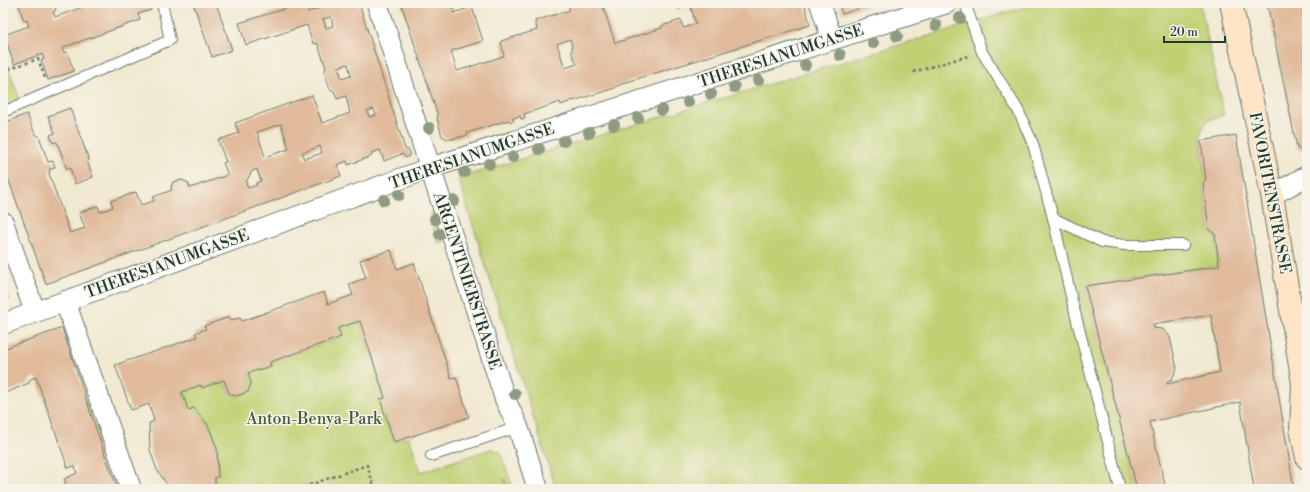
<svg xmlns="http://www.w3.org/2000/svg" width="1310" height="492" font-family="'Libre Bodoni',serif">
<rect width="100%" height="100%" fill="#f7f3e8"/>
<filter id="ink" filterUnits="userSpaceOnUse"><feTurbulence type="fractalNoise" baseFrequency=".025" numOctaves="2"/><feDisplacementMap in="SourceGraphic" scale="8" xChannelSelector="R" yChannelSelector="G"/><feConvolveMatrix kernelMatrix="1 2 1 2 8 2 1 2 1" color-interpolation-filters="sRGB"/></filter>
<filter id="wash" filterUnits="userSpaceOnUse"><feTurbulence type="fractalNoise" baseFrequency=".012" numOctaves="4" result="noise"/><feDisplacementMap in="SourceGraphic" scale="16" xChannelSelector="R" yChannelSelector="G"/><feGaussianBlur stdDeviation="0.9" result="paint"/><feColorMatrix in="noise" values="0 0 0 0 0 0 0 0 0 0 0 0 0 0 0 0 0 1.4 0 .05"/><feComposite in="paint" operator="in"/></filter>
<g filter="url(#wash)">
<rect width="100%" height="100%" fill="#f1e9d2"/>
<g fill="#c0d072" stroke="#708653">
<path d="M1038,3h162l24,112c-4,2 -11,3 -15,5 -14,9 -5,45 -3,60l-3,3 6,47 6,4 4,32 -134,20 52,203h-581l-98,-311z"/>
<polygon points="3,52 21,104 3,112"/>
<polygon points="436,211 445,241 438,243 429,213"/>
<polygon points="360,321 385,398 380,400 394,442 409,437 421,472 494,448 496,452 500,451 513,489 508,489 504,478 507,489 215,489 215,477 218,476 217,448 208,425 194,408 188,410 182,392 201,385 203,388 224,380 229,393 236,396 248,392 251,383 248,373 271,366 270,362 341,337 338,328"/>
</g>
<g id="blocks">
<g fill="#e0ba9a" fill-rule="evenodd">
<polygon points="18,3 53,3 56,10 53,12 55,17 94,3 148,3 151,10 138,14 140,20 62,48 64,53 67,52 74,71 48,80 41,60 44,59 42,54 14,64 4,35 29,26 27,20 24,21"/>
<polygon points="193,3 216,3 232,50 212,57"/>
<path d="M303,3h2l3,9 12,-4 -2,-5h41l46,146 4,1 1,3 -1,3 -3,2 -4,-4 -18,7 -4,-11 -9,3 1,3 -24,9 -1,-4 -10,4 4,11 -295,108 -43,-120v-41l24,-9 8,20 4,2 9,26 5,-1 2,6 -5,2 -1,5 21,59 15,-5 -6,-15 19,-7 2,6 13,-5 -2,-6 25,-9 5,13 13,-4 -1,-4 19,-7 -1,-3 2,-5 9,-2 6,3 2,5 38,-13 -5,-12 3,-1 -8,-22 21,-7 -4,-10 77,-28 10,28 28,-10 -4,-17 -9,3 -3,-8 -4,-2 -6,-17 2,-4 -8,-24 -5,-1 -6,-18 -61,20 -7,-22zM331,17l2,9 -7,2 -3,-9zM348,64l3,12 -9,3 -4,-12zM374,109l2,6 -7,2 -2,-6zM281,124l8,25 -24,8 -8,-25zM320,146l2,7 -18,6 -2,-6zM257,169l4,12 -5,2 1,2 -9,3 -2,-6 6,-11z"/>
<path d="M401,3h50l3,5 -1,5 19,-6 11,34 -32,10 6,20 47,-15 -3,-15 36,-11 -2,-9 35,-11 -3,-7h35l13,40 47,-15 -1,-2 20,-6 2,8 13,-4 -6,-19 -12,4 -2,-6h128l6,22 -183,57 -12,5v1l-42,13v-1l-12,5 -1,-3 -36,12 1,4 -4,1 -1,-3 -7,2v3l-3,1 -1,-2 -42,13 1,2 -16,4h-5l-5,-3 -5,-18 1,-2zM570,39l2,7v8l5,10 -12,4 -8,-24z"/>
<polygon points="839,3 877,3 842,14"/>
<polygon points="1267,3 1301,3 1307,29 1307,153 1306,153 1297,148"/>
<polygon points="70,108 89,160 87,161 93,177 75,184 70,167 67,169 57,142 53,143 50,135 55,133 48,116"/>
<path d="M1236,135l58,354h-40l-14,-87 -90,20 16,67h-29l-52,-203 134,-20 -4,-32 -6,-4 -6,-47 3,-3 -5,-39zM1211,315l9,57 -53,12v-3l5,-2 5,-10 -7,-32 -3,-4 -5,-4 -8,-1 -1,-4z"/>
<polygon points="391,250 397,269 414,263 451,378 456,377 469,417 394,442 380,399 385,398 360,321 338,328 341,337 270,362 271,366 248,373 251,383 248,392 236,396 229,393 224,380 202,388 201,385 182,392 188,410 194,408 208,425 217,448 218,477 215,477 215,489 170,489 157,470 150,450 149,423 154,421 149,404 131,410 115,365 197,337 195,333 206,329 204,326 229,317 231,320 240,318 242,321 324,292 328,304 353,295 349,284 366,278 360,260"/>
<polygon points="3,283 8,298 3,300"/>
<polygon points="62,328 105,455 118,489 68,489 64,479 77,473 75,466 68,468 36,377 29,380 29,383 3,394 3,349"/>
</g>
</g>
</g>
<g filter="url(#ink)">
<use href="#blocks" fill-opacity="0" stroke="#68796b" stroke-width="1"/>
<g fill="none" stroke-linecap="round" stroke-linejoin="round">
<defs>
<g id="lane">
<polyline points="965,3 982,52 1018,110 1033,144 1053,218 1073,305 1120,489"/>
<polyline points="3,112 170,40 162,3"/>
<polyline points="1053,218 1102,242 1124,245 1183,245"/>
<polyline points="431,456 518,427"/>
</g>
<g id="street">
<polyline points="377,3 505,399 518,427 538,489"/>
<polyline points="820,3 832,39"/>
<polyline points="1272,195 1307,176"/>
<polyline points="3,222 35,312"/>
<polyline points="65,301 131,489"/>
<polyline points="3,324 430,168 947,3"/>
</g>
<polyline id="secondary" points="1231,3 1272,195 1303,384 1301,429 1307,458"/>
</defs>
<use href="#lane" stroke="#68796b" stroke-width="12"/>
<use href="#street" stroke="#68796b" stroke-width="22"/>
<use href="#secondary" stroke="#68796b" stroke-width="24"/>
<g stroke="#68796b" stroke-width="2.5" stroke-dasharray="3 3" stroke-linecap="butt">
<polyline points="58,3 60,7 71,3"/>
<polyline points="1307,3 1307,4"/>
<polyline points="3,51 6,59 3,60"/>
<polyline points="3,71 38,59 45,78"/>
<polyline points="913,72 968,56"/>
<polyline points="3,73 6,59"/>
<polyline points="298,489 367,465 375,489"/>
</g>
<use href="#lane" stroke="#fff" stroke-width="10"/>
<use href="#street" stroke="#fff" stroke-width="20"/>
<use href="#secondary" stroke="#ffe4c6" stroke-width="22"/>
</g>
<g fill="#8f9a82">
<circle cx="960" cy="18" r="6"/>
<circle cx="936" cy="25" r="6"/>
<circle cx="897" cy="36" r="6"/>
<circle cx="873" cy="43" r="6"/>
<circle cx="840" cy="55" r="6"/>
<circle cx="805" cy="65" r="6"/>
<circle cx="758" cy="80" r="6"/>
<circle cx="734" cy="87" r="6"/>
<circle cx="711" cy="94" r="6"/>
<circle cx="688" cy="102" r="6"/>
<circle cx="662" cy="110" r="6"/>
<circle cx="638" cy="118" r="6"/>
<circle cx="614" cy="125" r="6"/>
<circle cx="429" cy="128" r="6"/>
<circle cx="589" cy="133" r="6"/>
<circle cx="564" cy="141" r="6"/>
<circle cx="539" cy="149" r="6"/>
<circle cx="513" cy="157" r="6"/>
<circle cx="489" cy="164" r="6"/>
<circle cx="464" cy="172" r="6"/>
<circle cx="399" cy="195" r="6"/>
<circle cx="384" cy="200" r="6"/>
<circle cx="454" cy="201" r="6"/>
<circle cx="435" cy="219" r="6"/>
<circle cx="440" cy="234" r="6"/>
<circle cx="515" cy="394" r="6"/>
</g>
</g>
<g text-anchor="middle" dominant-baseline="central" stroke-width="3" stroke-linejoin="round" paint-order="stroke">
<g font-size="16" fill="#1f3d34" stroke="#f7f3e8">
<text transform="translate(781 56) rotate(-18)">THERESIANUMGASSE</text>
<text transform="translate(472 156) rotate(-19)">THERESIANUMGASSE</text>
<text transform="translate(1270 193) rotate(79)">FAVORITENSTRASSE</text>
<text transform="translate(167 264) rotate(-20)">THERESIANUMGASSE</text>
<text transform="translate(467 281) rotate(72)">ARGENTINIERSTRASSE</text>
</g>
<g font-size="16" fill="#3f5a40" stroke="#f7f3e8">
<text x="314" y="419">Anton-Benya-Park</text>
</g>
</g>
<rect width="1310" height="492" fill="none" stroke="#f7f3e8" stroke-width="16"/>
<path d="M1164 36v6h61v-6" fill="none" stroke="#1f3d34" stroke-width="2"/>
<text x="1170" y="36" font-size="12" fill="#1f3d34" stroke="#f7f3e8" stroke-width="3" paint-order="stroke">20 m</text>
</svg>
